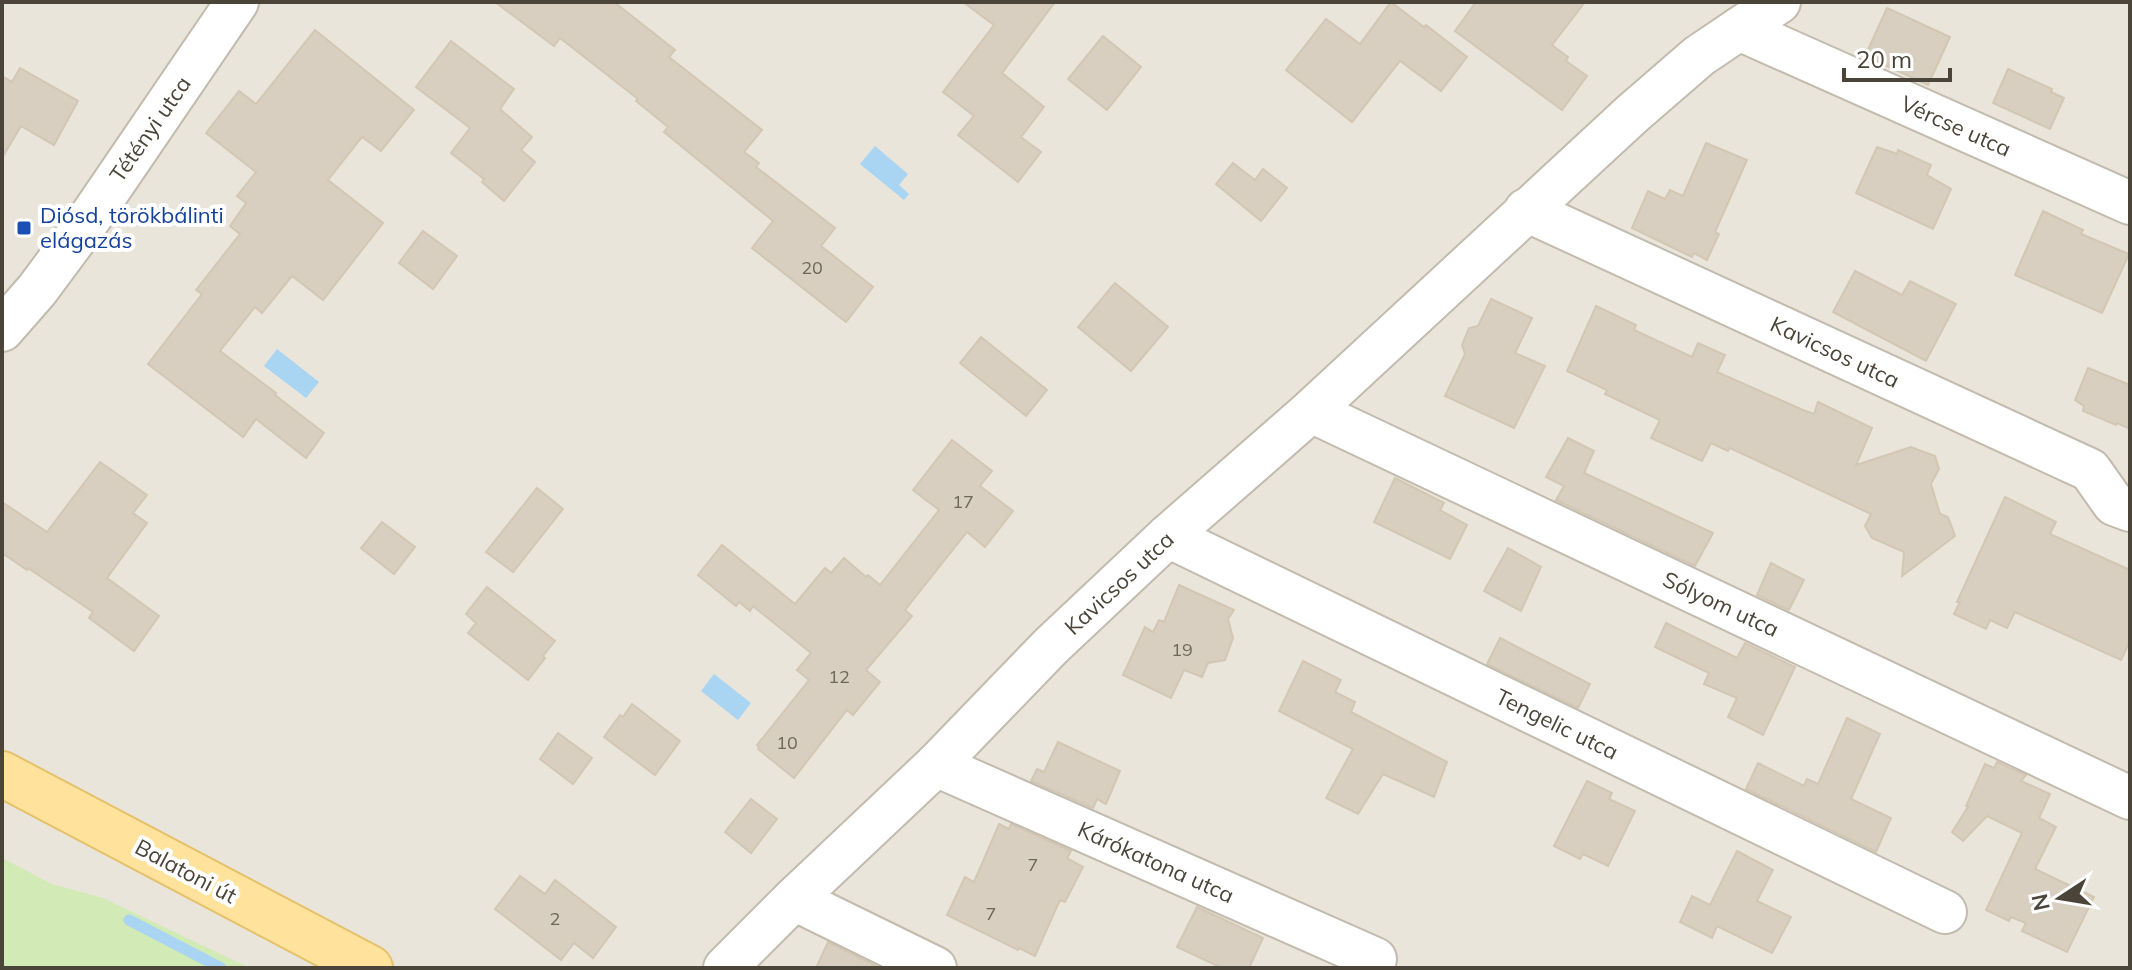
<svg xmlns="http://www.w3.org/2000/svg" width="2132" height="970" font-family="Mulish,sans-serif">
<rect width="100%" height="100%" fill="#f6f3ec"/>
<rect fill="#eae5da" x="2" y="2" width="2128" height="966"/>
<polygon fill="#d2eab5" points="2,858 52,884 103,898 250,968 2,968"/>
<g fill="#a9d4f2">
<polygon points="875,146 908,174 899,185 909,194 904,200 860,164"/>
<polygon points="277,349 319,382 306,398 264,366"/>
<polygon points="714,674 751,703 738,720 701,691"/>
</g>
<g fill="none" stroke-linecap="round" stroke-linejoin="round">
<polyline stroke="#a9d4f2" stroke-width="11" points="129,920 221,968"/>
</g>
<g fill="#d8cfc1" stroke="#d3c7b4" stroke-width="2">
<polygon points="495,2 614,2 675,50 669,57 762,130 744,152 759,163 756,167 835,228 821,246 873,287 846,322 752,248 773,221 664,132 668,127 636,101 638,99 560,38 554,46"/>
<polygon points="963,2 1055,2 1002,73 1044,107 1021,137 1041,152 1018,182 958,135 974,116 943,92 994,25"/>
<polygon points="1391,2 1424,27 1426,25 1467,57 1441,91 1400,61 1352,122 1286,70 1326,19 1360,44"/>
<polygon points="1476,2 1585,2 1552,45 1568,57 1566,61 1587,76 1562,110 1455,31"/>
<polygon points="1887,8 1950,37 1928,85 1865,56"/>
<polygon points="315,30 414,110 381,151 362,137 328,180 383,223 323,300 292,276 262,313 255,307 220,351 276,393 275,395 324,433 306,458 256,419 243,437 148,364 202,294 196,290 240,234 230,226 246,203 237,196 256,172 206,133 239,91 256,104"/>
<polygon points="1103,36 1141,67 1107,110 1068,79"/>
<polygon points="451,41 514,89 500,109 532,137 521,150 535,162 504,201 482,182 484,179 451,153 470,128 416,87"/>
<polygon points="20,68 78,101 54,145 21,126 2,158 2,76 12,82"/>
<polygon points="2008,69 2052,89 2051,92 2064,98 2050,129 1993,103"/>
<polygon points="1706,143 1747,160 1715,232 1719,234 1707,260 1694,253 1692,257 1632,228 1648,191 1665,199 1670,190 1683,196"/>
<polygon points="1877,147 1897,154 1898,150 1931,165 1927,175 1951,189 1933,229 1856,193"/>
<polygon points="1233,163 1255,180 1263,169 1287,188 1261,221 1216,184"/>
<polygon points="2043,211 2083,230 2081,234 2129,254 2102,313 2015,275"/>
<polygon points="423,231 457,256 433,289 399,263"/>
<polygon points="1855,271 1902,295 1910,281 1956,304 1926,361 1833,312"/>
<polygon points="1115,283 1168,327 1131,371 1078,327"/>
<polygon points="1491,299 1532,318 1515,353 1545,366 1514,428 1445,396 1465,354 1462,345 1469,328 1478,326"/>
<polygon points="1596,306 1636,325 1634,330 1692,357 1698,343 1725,355 1717,372 1803,410 1814,414 1818,402 1872,428 1856,465 1911,447 1935,456 1939,469 1931,484 1940,514 1948,517 1955,536 1902,576 1904,552 1872,538 1865,526 1871,514 1730,448 1728,451 1711,443 1702,461 1651,438 1660,420 1605,394 1607,390 1567,371"/>
<polygon points="981,337 1047,390 1026,416 960,363"/>
<polygon points="2088,368 2130,385 2130,429 2117,423 2116,425 2083,411 2084,406 2075,400"/>
<polygon points="1568,438 1594,451 1584,473 1713,533 1695,566 1556,500 1564,486 1546,477"/>
<polygon points="952,440 992,471 980,486 1013,511 985,547 967,532 905,610 912,616 866,670 880,682 853,715 847,710 794,778 758,749 759,747 757,745 809,680 797,670 811,653 753,606 750,611 739,602 736,606 698,575 722,545 795,604 825,568 831,573 844,558 866,577 868,575 880,585 939,510 913,490"/>
<polygon points="100,462 147,495 133,513 147,523 107,578 159,616 134,651 89,618 93,612 28,568 27,570 2,553 2,502 47,532"/>
<polygon points="1395,478 1444,503 1440,510 1467,525 1450,559 1374,522"/>
<polygon points="537,488 563,509 513,572 486,552"/>
<polygon points="2005,497 2056,522 2050,534 2130,570 2130,641 2121,660 2015,612 2007,628 1990,620 1986,629 1954,614 1960,602 1957,602"/>
<polygon points="382,522 415,547 394,574 361,548"/>
<polygon points="1508,548 1541,567 1521,611 1484,591"/>
<polygon points="1771,563 1804,580 1789,610 1757,595"/>
<polygon points="1179,585 1234,610 1228,619 1233,638 1225,660 1208,663 1202,677 1184,670 1171,698 1123,675 1145,627 1153,632 1159,620 1164,622"/>
<polygon points="487,587 555,641 543,656 545,658 528,680 468,633 476,623 466,614"/>
<polygon points="1666,623 1737,658 1745,643 1795,667 1763,735 1728,717 1737,698 1704,684 1709,673 1655,647"/>
<polygon points="1500,638 1590,684 1578,708 1487,664"/>
<polygon points="1303,661 1341,680 1335,692 1355,702 1351,712 1447,762 1434,797 1383,774 1358,814 1326,798 1353,749 1279,711"/>
<polygon points="632,704 680,741 655,775 604,737 620,715 623,717"/>
<polygon points="1847,718 1880,734 1851,799 1891,818 1876,852 1746,789 1758,763 1804,786 1807,779 1818,784"/>
<polygon points="558,733 592,758 573,784 540,759"/>
<polygon points="1058,742 1120,771 1106,804 1097,799 1093,808 1031,781 1037,769 1044,772"/>
<polygon points="1997,762 2026,775 2021,781 2050,794 2039,818 2056,827 2035,869 2094,897 2067,952 2022,931 2026,923 2011,917 2009,921 1986,910 2022,833 1987,816 1963,841 1952,832 1968,807 1966,806 1985,764 1994,768"/>
<polygon points="1587,781 1612,793 1609,799 1635,811 1608,866 1583,854 1580,859 1554,846"/>
<polygon points="751,799 777,819 751,853 725,832"/>
<polygon points="999,824 1009,829 1011,824 1071,851 1067,858 1083,867 1065,902 1060,900 1035,956 1019,948 1018,950 947,915 965,877 974,882"/>
<polygon points="1737,851 1773,870 1757,901 1791,917 1772,953 1717,926 1712,938 1680,922 1692,896 1710,905"/>
<polygon points="520,876 545,894 555,880 616,927 593,958 574,943 561,960 495,909"/>
<polygon points="1197,907 1263,938 1249,968 1222,968 1177,947"/>
<polygon points="828,942 880,968 816,968"/>
</g>
<g fill="none" stroke-linecap="round" stroke-linejoin="round">
<defs>
<g id="minor">
<polyline points="1739,29 2130,203"/>
<polyline points="1526,210 2090,470 2114,504 2130,510"/>
<polyline points="2,330 37,290 83,228 237,2"/>
<polyline points="1311,411 2130,798"/>
<polyline points="1168,536 1945,912"/>
<polyline points="936,765 1375,959"/>
<polyline points="794,899 935,968"/>
<polyline points="725,968 794,899 936,765 1051,646 1168,536 1311,411 1632,114 1699,56 1779,2"/>
</g>
<polyline id="major" points="2,774 370,968"/>
</defs>
<use href="#minor" stroke="#c2bbae" stroke-width="46"/>
<use href="#major" stroke="#e6c16a" stroke-width="48"/>
<use href="#minor" stroke="#fff" stroke-width="42"/>
<use href="#major" stroke="#ffe39c" stroke-width="44"/>
</g>
<rect fill="#1a4fb4" stroke="#fff" stroke-width="3" x="16" y="220" width="16" height="16" rx="4"/>
<g text-anchor="middle" dominant-baseline="central" stroke-width="8" stroke-linejoin="round" paint-order="stroke">
<g font-size="18" fill="#6e675b">
<text x="812" y="267">20</text>
<text x="963" y="501">17</text>
<text x="1182" y="649">19</text>
<text x="839" y="676">12</text>
<text x="787" y="742">10</text>
<text x="1033" y="864">7</text>
<text x="991" y="913">7</text>
<text x="555" y="918">2</text>
</g>
<g font-size="22" fill="#4b4439" stroke="#fff">
<text transform="translate(1956 126) rotate(24)">Vércse utca</text>
<text transform="translate(150 129) rotate(-55)">Tétényi utca</text>
<text transform="translate(1835 352) rotate(25)">Kavicsos utca</text>
<text transform="translate(1119 583) rotate(-43)">Kavicsos utca</text>
<text transform="translate(1721 604) rotate(25)">Sólyom utca</text>
<text transform="translate(1557 724) rotate(26)">Tengelic utca</text>
<text transform="translate(1156 862) rotate(24)">Kárókatona utca</text>
<text transform="translate(186 871) rotate(28)">Balatoni út</text>
</g>
<g font-size="22" fill="#164399" stroke="#fff" text-anchor="start">
<text x="40" y="215">Diósd, törökbálinti<tspan x="40" dy="25">elágazás</tspan></text>
</g>
</g>
<rect width="2132" height="970" fill="none" stroke="#4b4439" stroke-width="8"/>
<g transform="translate(2060 898) rotate(258)" stroke="#ffffff" stroke-width="6" paint-order="stroke">
<path d="M0-6L14 30L0 20L-14 30Z" fill="#4b4439"/>
<text y="-12" font-size="22" font-weight="bold" text-anchor="middle" fill="#4b4439">N</text>
</g>
<path d="M1844 68v12h106v-12" fill="none" stroke="#4b4439" stroke-width="4"/>
<text x="1856" y="68" font-size="24" fill="#4b4439" stroke="#ffffff" stroke-width="6" paint-order="stroke">20 m</text>
</svg>
